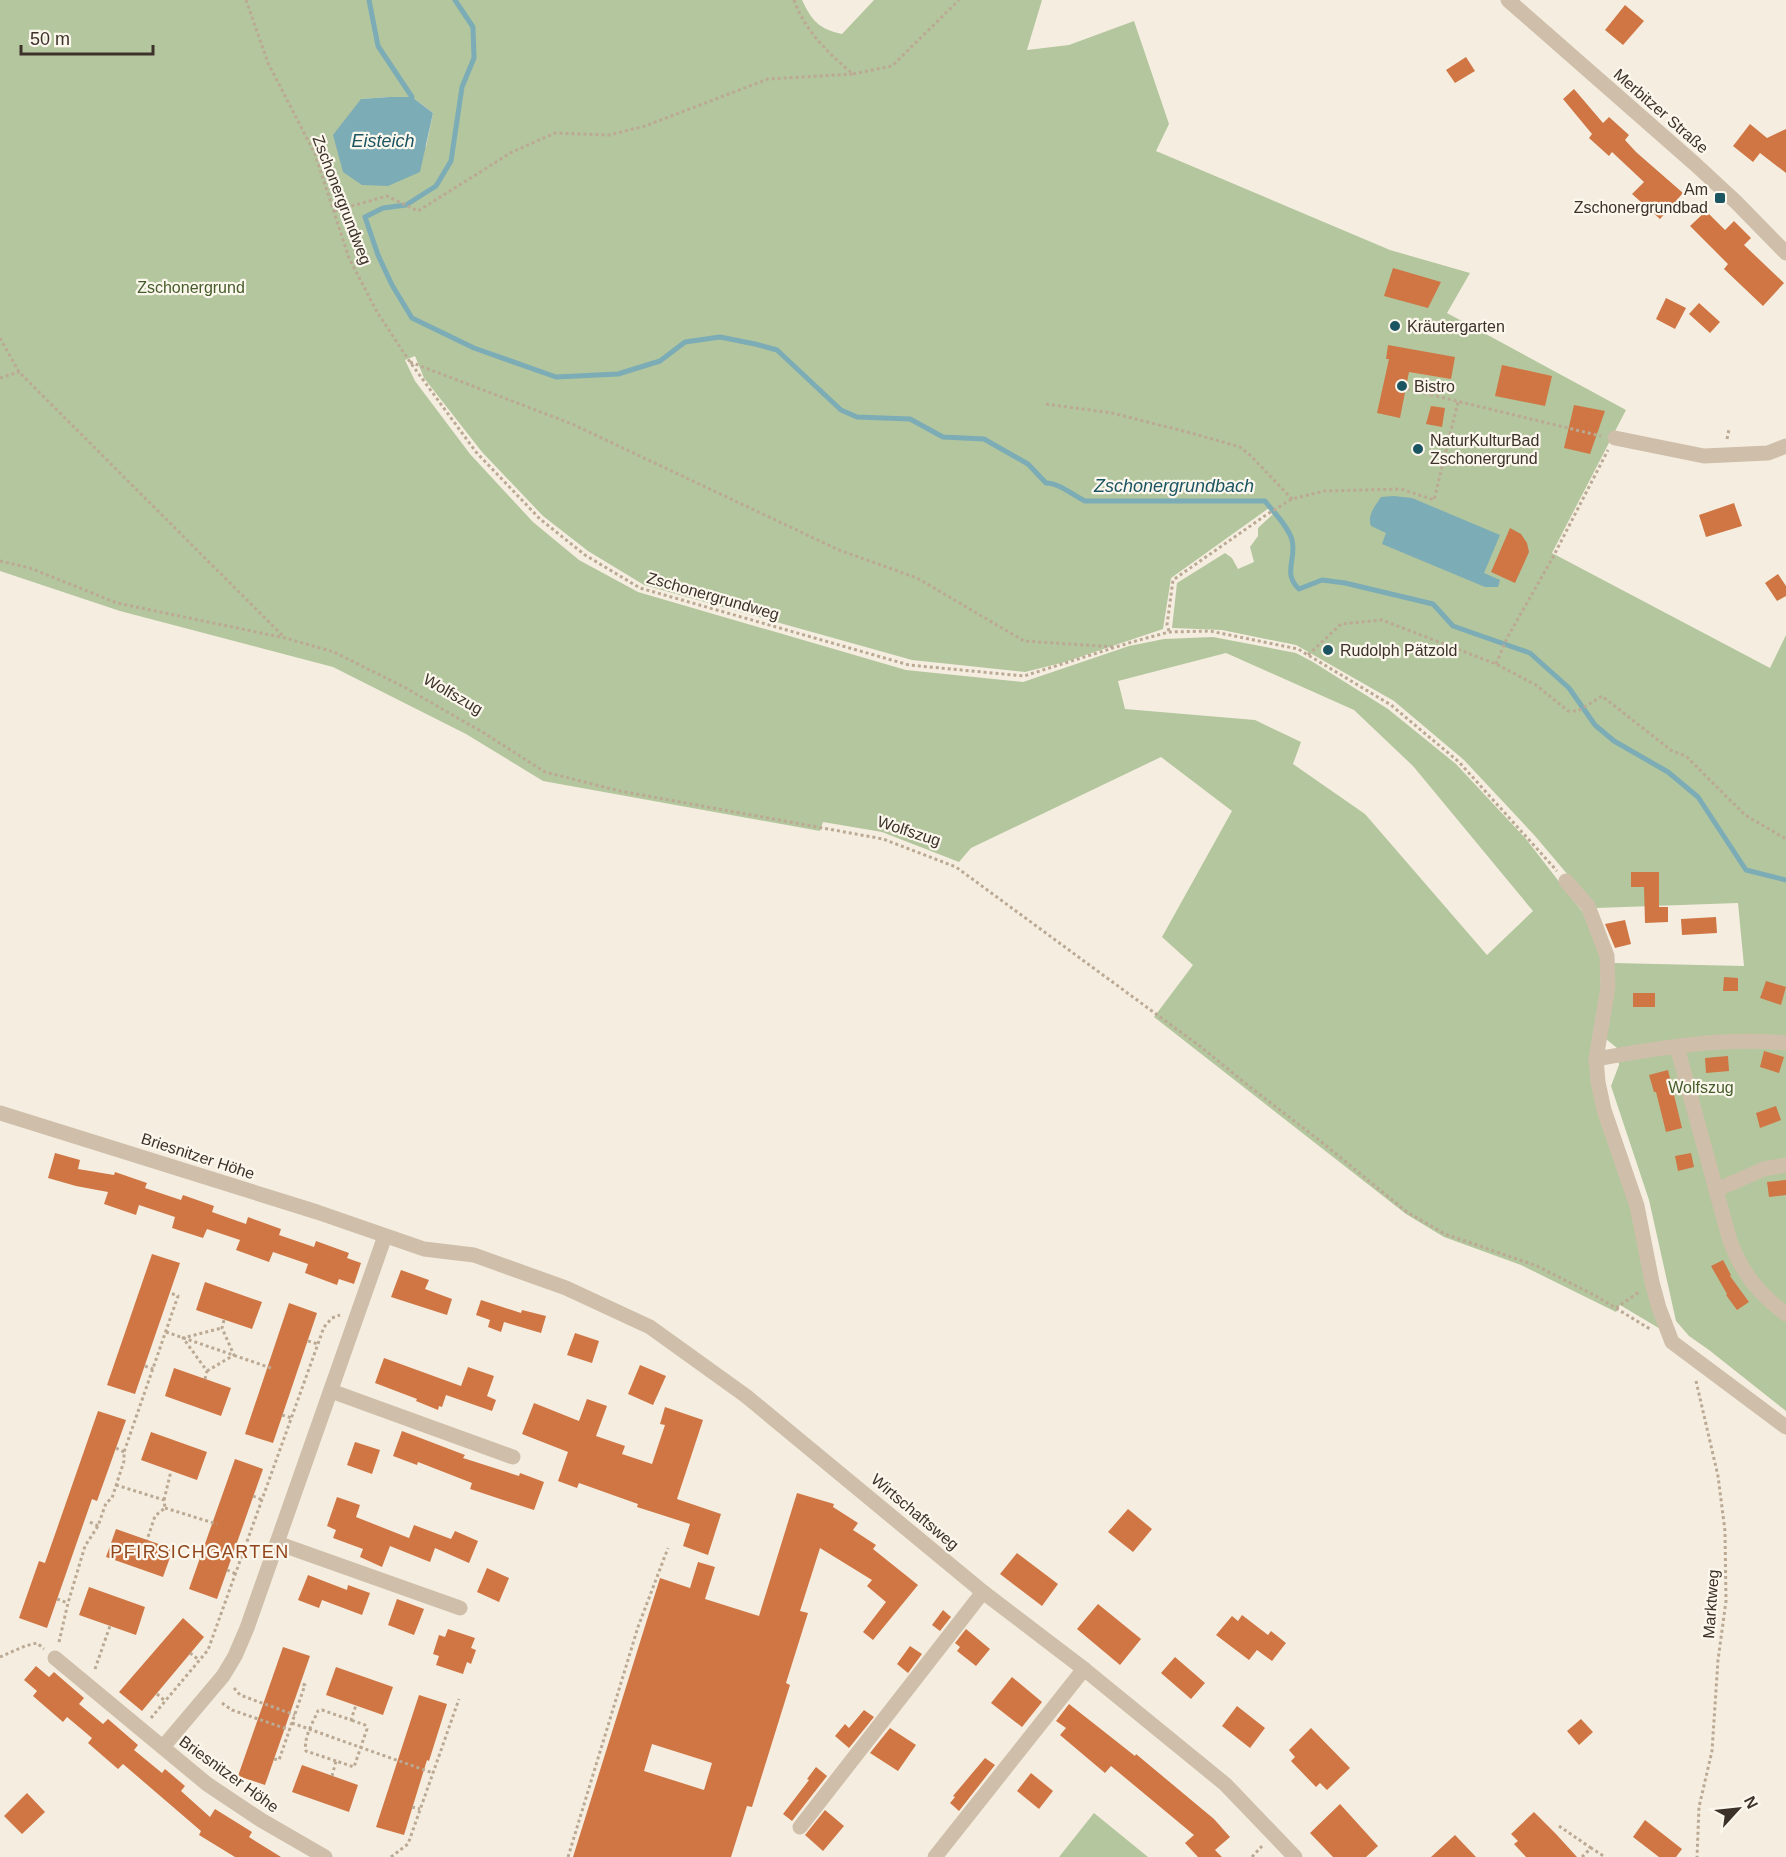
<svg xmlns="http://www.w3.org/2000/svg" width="1786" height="1857" font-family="Helvetica,sans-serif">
<rect width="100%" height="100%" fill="#f5eee0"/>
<g fill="#b4c69e" fill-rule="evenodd">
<path d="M0,0h802c10,21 17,29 40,34l32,-34h168l-15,50 42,-5 65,-24 35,103 -13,27 234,99 80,23 -23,40 179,97 -74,143 218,115 16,-33v776l-77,-61 -20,-14 -13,-15 -27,-121 -38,-114 8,-21 -2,-17 -11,-9 7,-76 131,3 -6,-63 -142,5 -61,-72 -71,-76 -70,-59 -98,-56 -74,-15 -50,-2 5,-45 48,-30 7,5 6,11 16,-7 -4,-15 8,-11v-8l16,-15 -5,-5 -98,70 -8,51 -98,33 -40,10 -113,-12 -268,-75 -56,-34 -45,-35 -61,-64 -58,-74 -9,-22 -10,4 10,21 55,73 63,68 46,38 59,32 268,78 117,12 106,-36 35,-7 49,-2 83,16 17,9 75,47 68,55 70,75 62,80 12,37 1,32 -9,53 70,289 -42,-25 -4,7 -95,-47 -77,-28 -38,-23 -252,-197 39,-52 -31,-28 70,-126 -71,-54 -190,91 -12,14 -77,-30 -59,-10 -3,9 -277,-50 -77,-47 -133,-67 -213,-56 -120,-40zM389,97h23l21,16 -7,34 -65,-48zM1226,653l128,57 59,56 120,145 -46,44 -122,-141 -72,-50 8,-22 -46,-22 -130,-11 -7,-28z"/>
<polygon points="1094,1813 1148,1857 1059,1857"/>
</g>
<g fill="#7cacb5">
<polygon points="389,97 412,97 433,113 420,172 388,186 362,185 343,172 333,135 361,99"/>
<path d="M1394,496l18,2 88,37 -16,38 16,7 -2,7h-13l-103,-43 4,-11 -15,-7c-4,-11 4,-20 10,-29z"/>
</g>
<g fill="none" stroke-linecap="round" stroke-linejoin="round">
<g stroke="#7cacb5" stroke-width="5">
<polyline points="369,0 378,46 412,97 408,102"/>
<path d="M455,0l18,27 1,31 -12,29 -11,74 -15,25 -30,19 -23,3 -18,9 13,38 14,30 20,33 62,30 82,29 62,-3 42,-13 25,-19 35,-5 35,7 22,6 64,60 16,7 53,2 33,18 41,2 44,25 18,19c13,0 27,12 39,18h180c9,12 23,25 27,39 5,19 -10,33 7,49l23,-9 23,3 88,21 20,22 77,27 39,35 26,37 19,16 54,31 30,25 48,73 40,10"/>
</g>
</g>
<g fill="#cf7644" fill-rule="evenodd">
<polygon points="1625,5 1644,21 1623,45 1605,30"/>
<polygon points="1466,57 1475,71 1455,83 1446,70"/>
<polygon points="1574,89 1603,123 1609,117 1629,135 1625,140 1636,152 1683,193 1660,219 1632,194 1644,182 1612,152 1609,156 1589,138 1592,134 1563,99"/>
<polygon points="1750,124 1767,138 1786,129 1786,173 1760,153 1753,162 1733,146"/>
<polygon points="1706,211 1725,230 1734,221 1751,238 1744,245 1784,283 1763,306 1724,269 1728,264 1690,226"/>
<polygon points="1393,268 1441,282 1428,308 1384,296"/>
<polygon points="1666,298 1686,308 1675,329 1656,319"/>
<polygon points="1699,303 1720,322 1710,333 1689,314"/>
<polygon points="1388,345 1455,357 1451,379 1409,372 1400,418 1377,413 1389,359 1386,359"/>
<polygon points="1502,365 1552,376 1545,406 1495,396"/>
<polygon points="1574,405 1605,411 1590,454 1564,448"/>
<polygon points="1431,406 1445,408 1442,427 1426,424"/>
<polygon points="1734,503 1742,526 1706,537 1699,515"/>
<polygon points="1510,528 1521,534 1527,543 1529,552 1515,583 1491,572"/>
<polygon points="1778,574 1786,586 1786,596 1777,601 1765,583"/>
<polygon points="1631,872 1659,872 1659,907 1668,907 1668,922 1645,923 1644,887 1631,887"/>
<polygon points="1716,917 1717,933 1682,935 1681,919"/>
<polygon points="1625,920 1631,944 1615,948 1605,924"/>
<polygon points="1724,977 1738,978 1738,991 1723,991"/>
<polygon points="1766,981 1786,987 1781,1005 1760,998"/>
<rect x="1633" y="993" width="22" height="14"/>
<polygon points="1764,1051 1784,1057 1779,1073 1760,1067"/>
<polygon points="1728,1056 1729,1071 1706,1073 1705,1058"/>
<polygon points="1668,1070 1682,1128 1666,1132 1656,1092 1654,1092 1649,1075"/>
<polygon points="1776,1106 1781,1120 1760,1128 1756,1113"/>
<polygon points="55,1153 80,1160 78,1169 114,1175 115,1172 147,1183 145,1188 181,1200 183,1195 214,1206 212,1212 246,1224 248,1217 281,1229 279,1235 314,1247 316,1241 349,1253 347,1258 361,1263 354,1284 339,1279 337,1285 305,1273 308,1264 273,1252 269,1262 236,1250 240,1240 207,1229 203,1238 172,1228 175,1217 139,1205 136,1215 104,1204 108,1192 76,1186 48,1178"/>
<polygon points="1691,1153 1694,1167 1678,1171 1675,1156"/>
<polygon points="1786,1180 1786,1195 1769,1197 1767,1182"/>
<polygon points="152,1254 180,1263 135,1394 107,1385"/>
<polygon points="1723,1260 1731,1275 1730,1276 1749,1302 1737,1310 1726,1295 1727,1294 1711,1266"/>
<polygon points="401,1270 429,1280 425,1289 452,1299 447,1315 391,1297"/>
<polygon points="205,1282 262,1302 252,1329 196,1310"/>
<polygon points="481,1300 521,1313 522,1310 546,1316 541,1333 504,1322 501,1332 488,1327 490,1320 476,1315"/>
<polygon points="289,1303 317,1313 273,1443 245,1434"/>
<polygon points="575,1333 599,1341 592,1363 567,1355"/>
<polygon points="384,1358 461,1386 468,1367 494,1376 487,1396 496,1400 492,1411 446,1395 442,1407 439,1406 438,1410 416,1401 417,1399 375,1383"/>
<polygon points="640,1365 666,1376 653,1405 628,1394"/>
<polygon points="174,1368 231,1388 221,1416 165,1396"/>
<polygon points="587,1399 607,1406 596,1436 625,1446 622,1454 652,1464 665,1425 660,1424 665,1407 703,1420 677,1499 721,1514 708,1555 683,1546 690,1524 637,1507 638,1504 579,1483 577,1488 558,1481 568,1452 522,1434 534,1403 579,1421"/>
<polygon points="98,1411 126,1420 97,1501 92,1499 47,1628 19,1618 39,1561 45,1563"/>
<polygon points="402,1431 465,1455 463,1458 519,1476 520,1473 544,1482 534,1510 470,1489 472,1483 418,1462 417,1465 393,1456"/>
<polygon points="151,1432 207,1452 197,1480 141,1460"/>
<polygon points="355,1442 380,1450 372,1474 347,1465"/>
<polygon points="235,1459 263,1469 217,1599 189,1589"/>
<path d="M797,1493l37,11 -1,3 25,16 -5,7 23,15 -3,4 45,36 -45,55 -10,-8 23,-30 -19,-16 5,-6 -52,-32 -20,63 8,2 -22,70 4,2 -38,122 -5,-1 -16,51h-158l87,-279 30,10 8,-26 17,5 -10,32 54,17zM652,1744l60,19 -8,27 -60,-19z"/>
<polygon points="337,1497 360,1505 356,1517 409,1538 414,1525 451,1539 455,1531 478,1541 469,1563 435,1548 430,1562 390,1546 382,1567 360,1557 363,1549 333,1538 336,1530 327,1526"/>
<polygon points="1128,1509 1152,1529 1133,1552 1108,1532"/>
<polygon points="116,1529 173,1549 163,1577 106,1557"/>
<polygon points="1017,1553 1058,1584 1042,1606 1000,1574"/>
<polygon points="487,1568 509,1578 499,1602 477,1592"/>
<polygon points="308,1575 347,1590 348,1585 370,1593 362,1615 322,1600 319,1608 298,1600"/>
<polygon points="89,1587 145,1607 136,1635 79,1615"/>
<polygon points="397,1599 424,1609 414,1635 388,1625"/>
<polygon points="1098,1604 1141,1639 1120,1665 1077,1629"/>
<polygon points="943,1610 951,1617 940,1631 932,1625"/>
<polygon points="1242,1615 1268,1635 1271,1631 1286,1643 1272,1661 1257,1650 1249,1660 1216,1635 1232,1616 1238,1621"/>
<polygon points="183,1618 204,1637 142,1711 119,1692"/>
<polygon points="448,1629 475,1638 471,1648 476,1650 471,1664 467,1662 463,1674 436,1665 439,1656 433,1654 439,1635 445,1637"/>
<polygon points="966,1629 990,1649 976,1666 957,1651 960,1647 955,1643"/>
<polygon points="910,1646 922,1654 908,1673 897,1664"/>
<polygon points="283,1647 310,1656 265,1785 238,1776"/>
<polygon points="1175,1657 1205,1683 1191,1699 1161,1673"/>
<polygon points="36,1666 49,1677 54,1672 84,1698 79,1704 103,1724 108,1719 138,1745 134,1750 162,1773 165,1769 185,1786 181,1791 210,1817 215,1809 252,1832 249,1837 281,1857 235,1857 199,1835 201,1831 123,1764 118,1769 88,1743 92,1738 67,1717 63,1722 33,1696 37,1691 24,1680"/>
<polygon points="336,1667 393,1687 383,1715 326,1695"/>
<polygon points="1012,1677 1042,1702 1022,1727 991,1703"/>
<polygon points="419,1695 447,1704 429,1761 427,1760 404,1835 376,1827"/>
<polygon points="1069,1704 1135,1756 1136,1754 1214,1819 1230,1837 1215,1850 1222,1857 1198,1857 1185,1843 1194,1835 1111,1766 1105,1773 1060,1735 1066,1728 1056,1721"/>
<polygon points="1237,1706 1265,1728 1250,1748 1222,1726"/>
<polygon points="864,1710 874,1717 849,1748 835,1736 845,1724 849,1728"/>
<polygon points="1581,1719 1593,1732 1579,1745 1567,1731"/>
<polygon points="890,1728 916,1745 898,1771 870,1753"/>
<polygon points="1311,1728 1350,1768 1327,1790 1320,1783 1316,1787 1291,1761 1295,1757 1289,1750"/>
<polygon points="985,1758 995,1765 959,1811 950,1803 955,1797 953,1796"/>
<polygon points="302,1765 358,1785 349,1812 292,1792"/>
<polygon points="816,1767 827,1776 792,1821 783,1814 809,1780 807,1779"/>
<polygon points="1031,1773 1053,1791 1039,1809 1017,1791"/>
<polygon points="27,1793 45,1812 22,1834 4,1816"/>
<polygon points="1340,1804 1378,1846 1366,1857 1333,1857 1310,1833"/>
<polygon points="825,1810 844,1826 823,1851 805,1835"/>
<polygon points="1534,1812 1556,1834 1577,1857 1526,1857 1514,1844 1518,1841 1511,1834"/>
<polygon points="1645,1820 1682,1849 1676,1857 1659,1857 1633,1837"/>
<polygon points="1455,1835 1476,1857 1431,1857"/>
</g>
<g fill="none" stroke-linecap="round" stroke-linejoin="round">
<g stroke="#bba994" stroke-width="3" stroke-dasharray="3 3" stroke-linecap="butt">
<polyline points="246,0 268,63 315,154 349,258 377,312 410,362 476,452 540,519 585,555 640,588 909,665 1024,676 1132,642 1169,632 1210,631 1298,649 1391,705 1459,762 1557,871"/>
<path d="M794,0c11,31 35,54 59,74l39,-8 67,-66"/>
<polyline points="334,211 387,196 418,211 512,152 555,133 609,135 645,126 768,79 853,74"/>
<polyline points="0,338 19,372 283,636"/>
<polyline points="410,362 572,424 839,550 917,578 1024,641 1115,647"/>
<polyline points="0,378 19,372"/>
<polyline points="1407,389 1601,436"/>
<polyline points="1046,404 1112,413 1191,433 1240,447 1251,456 1292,499"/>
<polyline points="1727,439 1729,429"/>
<polyline points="0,561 30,568 117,603 285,638 334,652 404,687 484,733 545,772 620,791 883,839 956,867 1201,1047 1250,1087 1319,1140 1407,1212 1445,1234 1537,1266 1596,1296 1650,1329"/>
<polyline points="1169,631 1167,625 1173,580 1266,515 1292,499 1324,491 1401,489 1434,500 1458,402"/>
<polyline points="1308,655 1341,624 1382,620 1496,664 1536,685 1568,711 1578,711 1602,696 1672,751 1686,756 1745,815 1786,839"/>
<polyline points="1496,664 1507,638 1552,559 1608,450"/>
<polyline points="1616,1308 1639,1292"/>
<polyline points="166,1332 271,1368"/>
<polyline points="308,1341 318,1344"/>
<polyline points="145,1366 153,1369"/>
<polyline points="207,1371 234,1355 222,1328 224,1320"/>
<polyline points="205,1379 207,1371 183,1338 222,1328"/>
<polyline points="1696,1381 1718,1476 1725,1531 1726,1601 1718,1660 1712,1751 1699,1807 1697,1857"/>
<polyline points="282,1415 292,1418"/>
<polyline points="116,1448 124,1452"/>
<polyline points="116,1485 164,1500 165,1508 155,1516 147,1540"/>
<polyline points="253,1496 262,1500"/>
<polyline points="164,1500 171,1471"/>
<polyline points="165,1508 217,1524"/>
<polyline points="90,1522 98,1526"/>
<polyline points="227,1570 236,1574"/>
<polyline points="57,1599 68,1603"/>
<polyline points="59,1642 68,1603 85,1546 98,1526 106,1503 112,1498 124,1461 124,1452 178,1296 170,1293"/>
<polyline points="190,1653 199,1660"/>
<polyline points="0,1657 25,1646 37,1643 44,1649"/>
<polyline points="95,1669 110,1626"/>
<polyline points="234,1688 240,1695 295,1715"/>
<polyline points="157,1694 165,1701"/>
<polyline points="222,1703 232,1710 290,1730"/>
<polyline points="151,1718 208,1650 324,1327 332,1318 340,1315"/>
<polyline points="292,1723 433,1773"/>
<polyline points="274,1759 279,1760 305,1685 300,1683"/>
<path d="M336,1761l-30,-10c-3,-12 7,-29 12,-40l4,-1 29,10 5,-15"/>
<polyline points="332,1776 336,1761 354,1767 367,1729 365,1725 351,1720"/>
<polyline points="412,1807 420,1809"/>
<polyline points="1559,1826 1591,1848"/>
<polyline points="391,1857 408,1844 459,1699"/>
<polyline points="568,1857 638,1627 668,1548"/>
<polyline points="1252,1857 1262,1846"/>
<polyline points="1582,1857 1591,1848 1605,1857"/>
</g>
<g stroke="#cfbfaa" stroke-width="15">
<polyline points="1508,0 1695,164 1736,202 1786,253"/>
<polyline points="1615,438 1704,456 1768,453 1786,446"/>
<polyline points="1566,881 1588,906 1607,956 1608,987 1596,1059 1598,1082 1604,1110 1637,1206 1652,1282 1659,1308 1672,1342 1786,1427"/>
<path d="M1677,1047l53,194c12,32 28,52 56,73"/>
<path d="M1596,1059c62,-11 127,-22 190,-16"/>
<polyline points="0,1113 317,1212 424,1249 474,1255 566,1288 650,1327 746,1396 983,1592 1084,1669 1225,1784 1295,1857"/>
<polyline points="1716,1190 1764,1169 1786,1165"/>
<polyline points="331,1391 513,1457"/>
<polyline points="277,1543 460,1608"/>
<polyline points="55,1658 207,1784 261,1820 325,1857"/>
<polyline points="163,1747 223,1676 235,1656 247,1628 385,1236"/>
<polyline points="800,1827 983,1592"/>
<polyline points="935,1857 1084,1669"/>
</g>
</g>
<g fill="#1b5562" stroke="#fcf7ed" stroke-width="2">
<rect x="1714" y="192" width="12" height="12" rx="3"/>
<circle cx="1395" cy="326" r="6"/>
<circle cx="1402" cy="386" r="6"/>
<circle cx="1418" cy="449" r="6"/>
<circle cx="1328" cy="650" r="6"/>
</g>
<g text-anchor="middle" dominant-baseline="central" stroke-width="4.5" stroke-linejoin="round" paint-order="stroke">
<g font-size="16" fill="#3c322a" stroke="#fcf7ed">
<text transform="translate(1661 111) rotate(41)">Merbitzer Straße</text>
<text transform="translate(342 200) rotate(69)">Zschonergrundweg</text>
<text transform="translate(713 596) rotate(16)">Zschonergrundweg</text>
<text transform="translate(453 694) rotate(30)">Wolfszug</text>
<text transform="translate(909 831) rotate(18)">Wolfszug</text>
<text transform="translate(198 1156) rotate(18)">Briesnitzer Höhe</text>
<text transform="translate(915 1512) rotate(40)">Wirtschaftsweg</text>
<text transform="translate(1711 1604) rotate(-86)">Marktweg</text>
<text transform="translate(229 1774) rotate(36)">Briesnitzer Höhe</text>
</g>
<g font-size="16" fill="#3c322a" stroke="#fcf7ed" text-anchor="start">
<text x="1708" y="189" text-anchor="end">Am<tspan x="1708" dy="18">Zschonergrundbad</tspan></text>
<text x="1407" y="326">Kräutergarten</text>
<text x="1414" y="386">Bistro</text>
<text x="1430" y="440">NaturKulturBad<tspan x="1430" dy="18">Zschonergrund</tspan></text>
<text x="1340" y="650">Rudolph Pätzold</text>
</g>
<g font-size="16" fill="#455c2b" stroke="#fcf7ed">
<text x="191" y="287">Zschonergrund</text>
<text x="1701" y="1087">Wolfszug</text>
</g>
<g font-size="18" font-style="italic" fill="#1b5562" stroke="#fcf7ed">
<text x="383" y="141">Eisteich</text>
<text x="1174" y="486">Zschonergrundbach</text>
</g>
<g font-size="18" letter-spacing="1.5" fill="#92461c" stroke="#fcf7ed">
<text x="200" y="1552">PFIRSICHGARTEN</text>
</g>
</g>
<g transform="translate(1738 1809) rotate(63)" stroke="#fcf7ed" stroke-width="4.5" paint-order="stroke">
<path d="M0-4.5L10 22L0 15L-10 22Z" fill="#3c322a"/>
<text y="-9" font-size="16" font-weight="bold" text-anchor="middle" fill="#3c322a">N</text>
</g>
<path d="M21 45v9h132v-9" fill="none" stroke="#3c322a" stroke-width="3"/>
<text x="30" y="45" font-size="18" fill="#3c322a" stroke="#fcf7ed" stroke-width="4.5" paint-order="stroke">50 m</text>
</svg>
